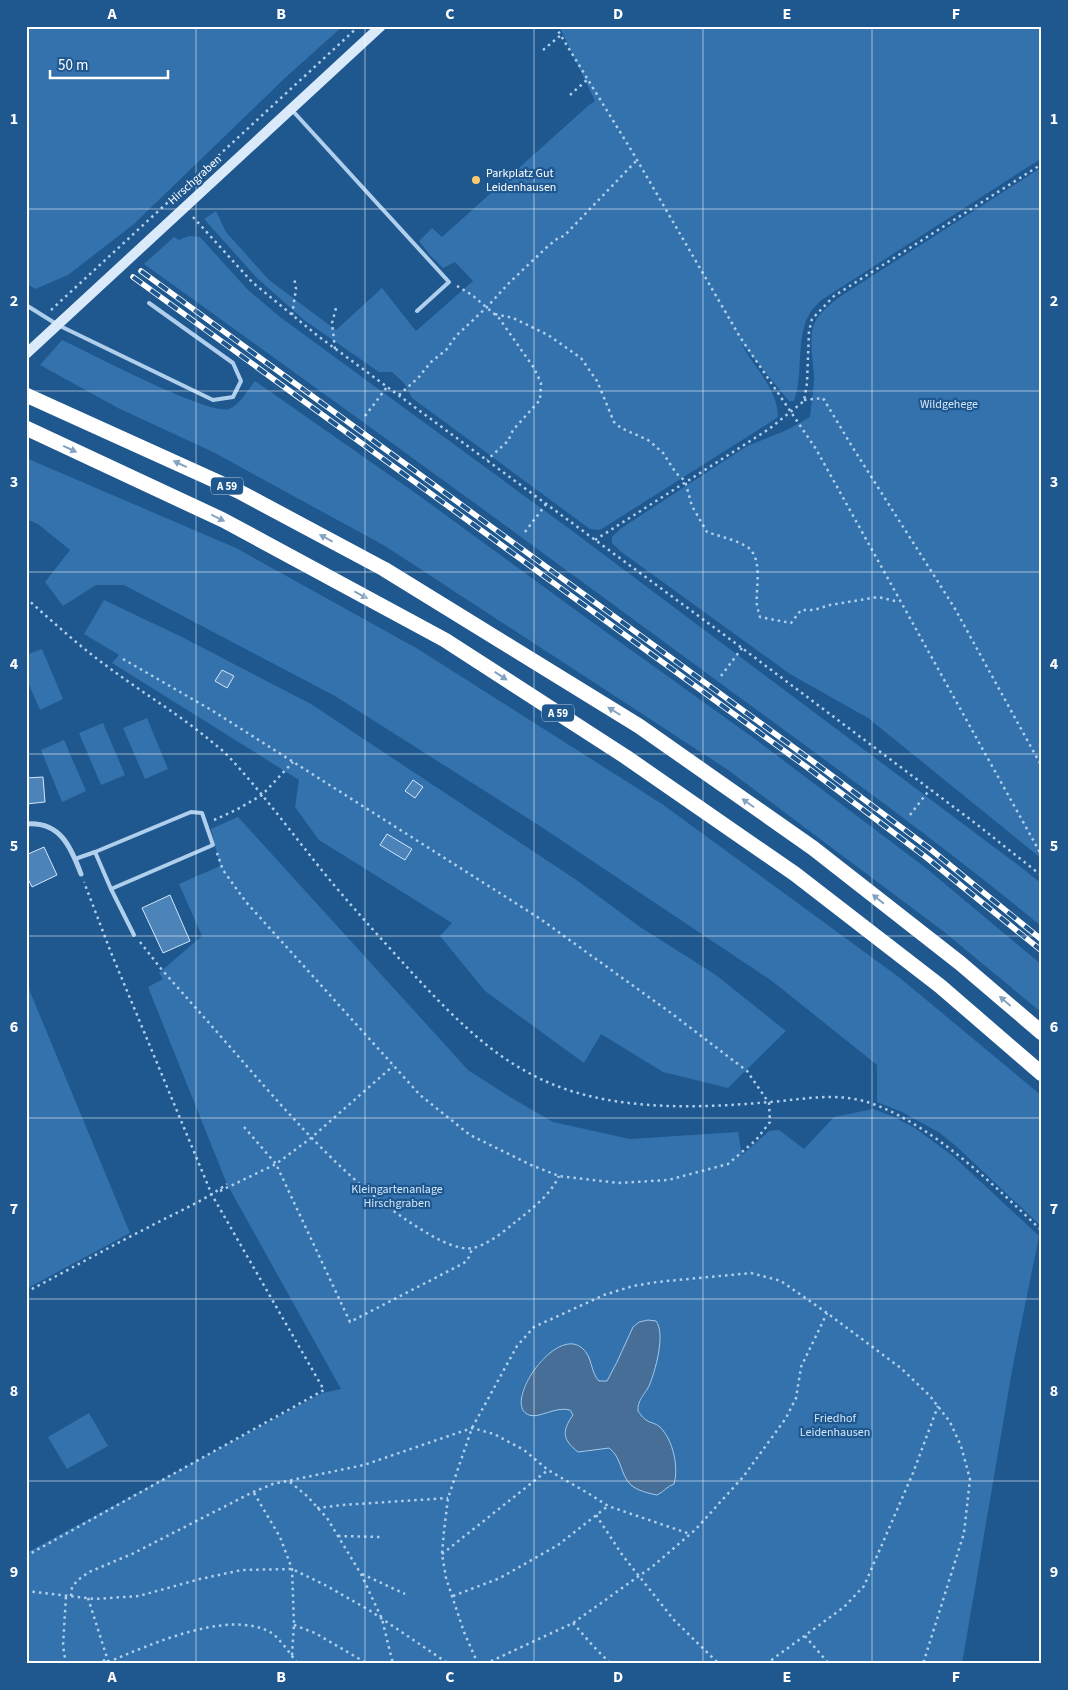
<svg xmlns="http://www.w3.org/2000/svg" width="1068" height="1690" font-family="'Source Sans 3',sans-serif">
<rect width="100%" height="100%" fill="#1f578f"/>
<g fill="#3372ad" fill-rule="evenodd">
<polygon points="26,26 343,26 286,77 134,224 68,275 35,289 26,283"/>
<path d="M559,26h483v132l-222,143c-3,4 -8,8 -10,12 -15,25 -6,61 -16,88h-5l-48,-58c12,23 37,46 37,74l-12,8 -166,105 -10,-1 -178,-131 -8,-15 -12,-11h-13l-75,-52 -48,-43 -52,-58 12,-8 10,21 43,48 67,50 46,-42 34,43 57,-50 -18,-19 -12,6 -14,-14 -10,-13 13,-13 10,9 147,-132 6,-4z"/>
<path d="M1042,167v692l-174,-141 -78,-44 -170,-123 -8,-8v-6l8,-8 127,-83 40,-16 23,-13c1,-13 4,-26 4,-39 0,-17 -7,-42 2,-58 7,-11 18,-19 28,-26z"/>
<path d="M189,236l11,1 48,53 32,27 291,213 451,338 20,16v43c-111,-92 -229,-175 -345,-261 -183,-135 -368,-269 -553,-402l30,-27 5,3z"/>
<path d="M62,340c26,12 147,76 167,69 11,-4 19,-20 26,-28l166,116 160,117 174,125 171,129 116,97v48l-99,-82 -215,-161 -343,-224 -172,-94 -95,-44 -78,-43z"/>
<polygon points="26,458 236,548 418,649 662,804 900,978 1042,1096 1042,1227 957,1147 940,1133 902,1112 877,1102 877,1065 772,981 543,828 335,696 124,585 96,585 63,606 45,582 70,550 38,524 26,519"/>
<polygon points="104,600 184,638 311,704 578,881 640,927 716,975 786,1031 728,1088 663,1072 601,1034 584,1063 485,991 440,936 452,923 319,840 295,807 299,780 112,663 119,655 84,634"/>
<polygon points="42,649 63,699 40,710 26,678 26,655"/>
<polygon points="147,718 168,769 145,779 123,728"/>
<polygon points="103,723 125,775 101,785 79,733"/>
<polygon points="64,740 86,791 62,802 41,750"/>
<path d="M238,817l230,253 42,27 43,25 77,17 108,-7 4,23 27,-24 10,-1 25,19 30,-32 39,-8 19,7 23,12 38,28 86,80 -26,129 -51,299h-936v-111l296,-160 19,-4 -114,-205 -79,-197 15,-8 -4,-6 43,-37 -23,-52 41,-18 -9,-37zM648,1320l1,66 -12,22c2,8 10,12 17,16l14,62 -5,6 -42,-27 -5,-10 -7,-7 -31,4 -9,-32 4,-5 -3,-5 -14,-1 -17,6 -18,-20c3,-11 17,-35 27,-40l43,7 3,14 5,6 8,-1 10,-19 16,-35 6,-5z"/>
<polygon points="26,982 130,1233 26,1289"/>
<polygon points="89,1413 108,1446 67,1469 48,1437"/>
</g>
<path fill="#476e96" stroke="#a2caee" d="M648,1320l8,1c10,13 -1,51 -7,65 -4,8 -12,15 -11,25 2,3 5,7 8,9 4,3 10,3 14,7 13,13 19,40 14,57 -7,2 -10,8 -17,11 -9,-2 -19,-4 -26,-10 -11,-10 -9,-28 -22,-37l-31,4c-15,-12 -17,-20 -5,-37l-3,-5c-15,-4 -31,9 -41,5 -28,-10 26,-90 53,-67 11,9 8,24 17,33h8l10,-19 16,-35 6,-5z"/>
<g fill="#4c83b8" stroke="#d4e7f9">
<polygon points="222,670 234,676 227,688 215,681"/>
<polygon points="43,777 45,802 26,804 26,778"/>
<polygon points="413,780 423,787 415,798 405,791"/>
<polygon points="387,834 412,849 405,860 380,845"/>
<polygon points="44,847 57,875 32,887 26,875 26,855"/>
<polygon points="170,895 190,941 163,953 142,908"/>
</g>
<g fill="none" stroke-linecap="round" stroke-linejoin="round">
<g stroke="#afcfed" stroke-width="2.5" stroke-dasharray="2.5 4" stroke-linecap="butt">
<polyline points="555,26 633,153 740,337 816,449 1042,856"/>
<polyline points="543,50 561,35"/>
<polyline points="570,95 588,79"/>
<polyline points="193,217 252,282 318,336 742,648 975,823 1042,876"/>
<polyline points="457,286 472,295 499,318 534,368 541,383 540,400 513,430 508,441 487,460"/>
<polyline points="51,310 359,26"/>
<path d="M495,314l18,4 35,17 33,23 16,23 17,41 7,6 27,12 6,5 9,8 13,20 9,8 7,25 15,26c12,4 25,7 37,13 21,10 11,43 13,61 1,4 2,7 3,11l31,6 10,-13h13l16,-5 48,-8 21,5"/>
<polyline points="292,315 296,289 294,277"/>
<polyline points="335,349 332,323 336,308"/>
<polyline points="399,395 418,378 431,362 446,350 456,336 487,307 509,283 547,247 558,238 564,236 637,160"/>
<polyline points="804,400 823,398 853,448 954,607 1042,767"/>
<polyline points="365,416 387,387"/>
<polyline points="525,532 546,504"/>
<polyline points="595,540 769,429 804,401 807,383 809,331 812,319 834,296 1042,164"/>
<path d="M26,598c27,24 53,48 82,69 32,24 67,45 98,70 8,7 17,13 24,21 37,40 69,85 104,127 26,31 53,60 80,90 34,36 71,75 115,98 70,39 163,36 241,29 38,-3 69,-11 106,3 61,24 119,81 166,126"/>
<polyline points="123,659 213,711 539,918 671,1013 747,1071 769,1103 770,1122 756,1140 728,1164 668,1180 618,1183 559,1176 531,1165 470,1135 420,1095 246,902 223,870 217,853"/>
<polyline points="721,676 742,648"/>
<polyline points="910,815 930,789"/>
<polyline points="214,820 236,810 262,795 293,762"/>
<path d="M140,942l22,28c35,39 69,78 103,117 49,55 98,108 162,146 11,7 33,18 46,15 17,-4 32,-18 45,-28 16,-13 32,-25 41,-44"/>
<polyline points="244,1127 276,1164 350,1322 464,1263 469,1257 472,1249"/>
<polyline points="220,1191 276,1164 311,1138 393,1066"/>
<path d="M26,1292c41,-21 81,-44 123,-65 26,-14 53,-25 78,-43"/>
<polyline points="290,1482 307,1496 327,1518 361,1574 382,1619 393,1664"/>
<polyline points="254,1493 280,1537 292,1569 294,1624 292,1655"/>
<polyline points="317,1508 342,1505 448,1498"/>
<polyline points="596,1515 623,1556 674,1620 719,1664"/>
<polyline points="338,1536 381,1537"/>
<polyline points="442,1554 548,1470"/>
<polyline points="26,1556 324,1390 212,1195 110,950 84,882"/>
<polyline points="362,1574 405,1594"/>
<polyline points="26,1591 95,1599 139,1596 200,1579 242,1570 292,1569 325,1585 369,1610 449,1664"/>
<polyline points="71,1596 72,1587 78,1580 89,1572 132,1554 253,1492 273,1484 364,1465 472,1428 494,1434 524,1450 548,1470 591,1495 608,1506 690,1534"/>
<polyline points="453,1596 500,1578 558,1545 608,1506"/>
<polyline points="88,1598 109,1664"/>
<polyline points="573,1623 594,1647 611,1664"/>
<polyline points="294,1625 315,1633 368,1664"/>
<polyline points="805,1636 829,1664"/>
<path d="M108,1662c42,-17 119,-53 162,-30 9,5 21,23 28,32"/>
<polyline points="66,1664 63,1646 66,1596"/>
<polyline points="97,1664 107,1659"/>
<polyline points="478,1664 464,1632 446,1578 442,1554 444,1531 448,1498 472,1428 517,1346 534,1327 604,1295 633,1286 657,1282 751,1273 781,1281 827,1313 902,1369 930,1396 950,1422 961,1446 970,1479 964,1533 923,1664"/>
<polyline points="485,1664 573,1623 653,1566 695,1530 743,1477 786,1418 796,1398 801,1367 827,1313"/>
<polyline points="766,1664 844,1607 864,1586 913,1473 938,1406"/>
</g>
<g stroke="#afcfed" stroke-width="4">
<polyline points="291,109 449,282 417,311"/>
<polyline points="26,305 58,325 213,400 233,397 241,381 233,363 149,303"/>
<polyline points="95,852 191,812 202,813 213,845 111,889"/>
<polyline points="75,859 95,852 111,889 134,935"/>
</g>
<path stroke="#afcfed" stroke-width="5" d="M26,824c34,-3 45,23 55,50"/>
<polyline stroke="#dbeafa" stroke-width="10" points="26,354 381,26"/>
<g stroke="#fff" stroke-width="15">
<polyline points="26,395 238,491 384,569 639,726 813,848 960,963 1042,1033"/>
<polyline points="26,428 223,520 445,640 626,757 795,874 940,986 1042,1074"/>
</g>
<defs>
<g id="rail">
<polyline points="141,271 811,760 929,848 1042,940"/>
<polyline points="133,277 808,768 927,858 1042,951"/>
</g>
</defs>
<use href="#rail" stroke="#fff" stroke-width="5.5"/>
<use href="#rail" stroke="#1f578f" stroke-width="4" stroke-dasharray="11" stroke-linecap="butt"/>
</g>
<defs><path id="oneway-solid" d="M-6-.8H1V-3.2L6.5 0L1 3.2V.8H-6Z" transform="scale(1.25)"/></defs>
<g fill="#84a3c1">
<use href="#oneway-solid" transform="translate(70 449) rotate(25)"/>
<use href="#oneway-solid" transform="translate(180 464) rotate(-155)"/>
<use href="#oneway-solid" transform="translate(218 518) rotate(26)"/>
<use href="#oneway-solid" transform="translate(326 538) rotate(-152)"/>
<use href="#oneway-solid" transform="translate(361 595) rotate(28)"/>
<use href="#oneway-solid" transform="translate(501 676) rotate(33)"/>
<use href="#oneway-solid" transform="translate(614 711) rotate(-148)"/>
<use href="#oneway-solid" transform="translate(748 803) rotate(-145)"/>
<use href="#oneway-solid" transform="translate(878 899) rotate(-142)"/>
<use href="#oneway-solid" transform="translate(1005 1001) rotate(-139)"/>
</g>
<path fill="none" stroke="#fff" stroke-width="1" stroke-opacity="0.55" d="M196,26v1638M365,26v1638M534,26v1638M703,26v1638M872,26v1638M26,209h1016M26,391h1016M26,572h1016M26,754h1016M26,936h1016M26,1118h1016M26,1299h1016M26,1481h1016"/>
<circle fill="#fbc96f" stroke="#1f578f" stroke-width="2" cx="476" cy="180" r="5"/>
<g text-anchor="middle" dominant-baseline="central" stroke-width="4.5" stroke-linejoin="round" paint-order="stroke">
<g fill="#1f578f" stroke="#bccddd" stroke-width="1">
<rect x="211" y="477.5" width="32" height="17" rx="4"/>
<rect x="542" y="704.5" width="32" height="17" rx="4"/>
</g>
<g font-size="11" font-weight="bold" fill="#fff">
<text x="227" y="486">A 59</text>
<text x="558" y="713">A 59</text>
</g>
<g font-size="12" fill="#fff" stroke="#1f578f" text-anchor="start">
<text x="486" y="173">Parkplatz Gut<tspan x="486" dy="14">Leidenhausen</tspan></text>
</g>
<g font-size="12" fill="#fff" stroke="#1f578f">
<text transform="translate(195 180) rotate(-42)">Hirschgraben</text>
</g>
<g font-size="12" fill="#d4e7f9" stroke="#1f578f">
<text x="949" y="404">Wildgehege</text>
<text x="397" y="1189">Kleingartenanlage<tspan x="397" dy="14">Hirschgraben</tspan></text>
<text x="835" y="1418">Friedhof<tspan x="835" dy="14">Leidenhausen</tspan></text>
</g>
</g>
<rect width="1068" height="1690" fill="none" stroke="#1f578f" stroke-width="55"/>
<path d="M50 70v8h118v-8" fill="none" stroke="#ffffff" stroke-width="2.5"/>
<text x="58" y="70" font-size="15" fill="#ffffff" stroke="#1f578f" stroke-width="4" paint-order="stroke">50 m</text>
<rect x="28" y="28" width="1012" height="1634" fill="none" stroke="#fff" stroke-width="2"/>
<g font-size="16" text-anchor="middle" font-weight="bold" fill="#fff">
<text x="112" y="19">A</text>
<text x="281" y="19">B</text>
<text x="450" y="19">C</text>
<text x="618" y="19">D</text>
<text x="787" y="19">E</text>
<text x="956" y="19">F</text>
<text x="14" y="124">1</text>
<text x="1054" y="124">1</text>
<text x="14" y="306">2</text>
<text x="1054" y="306">2</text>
<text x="14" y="487">3</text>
<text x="1054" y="487">3</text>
<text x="14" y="669">4</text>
<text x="1054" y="669">4</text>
<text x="14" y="851">5</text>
<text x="1054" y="851">5</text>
<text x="14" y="1032">6</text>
<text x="1054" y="1032">6</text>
<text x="14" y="1214">7</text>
<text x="1054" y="1214">7</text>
<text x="14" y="1396">8</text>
<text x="1054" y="1396">8</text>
<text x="14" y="1577">9</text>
<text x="1054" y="1577">9</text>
<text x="112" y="1682">A</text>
<text x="281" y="1682">B</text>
<text x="450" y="1682">C</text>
<text x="618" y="1682">D</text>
<text x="787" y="1682">E</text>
<text x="956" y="1682">F</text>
</g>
</svg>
